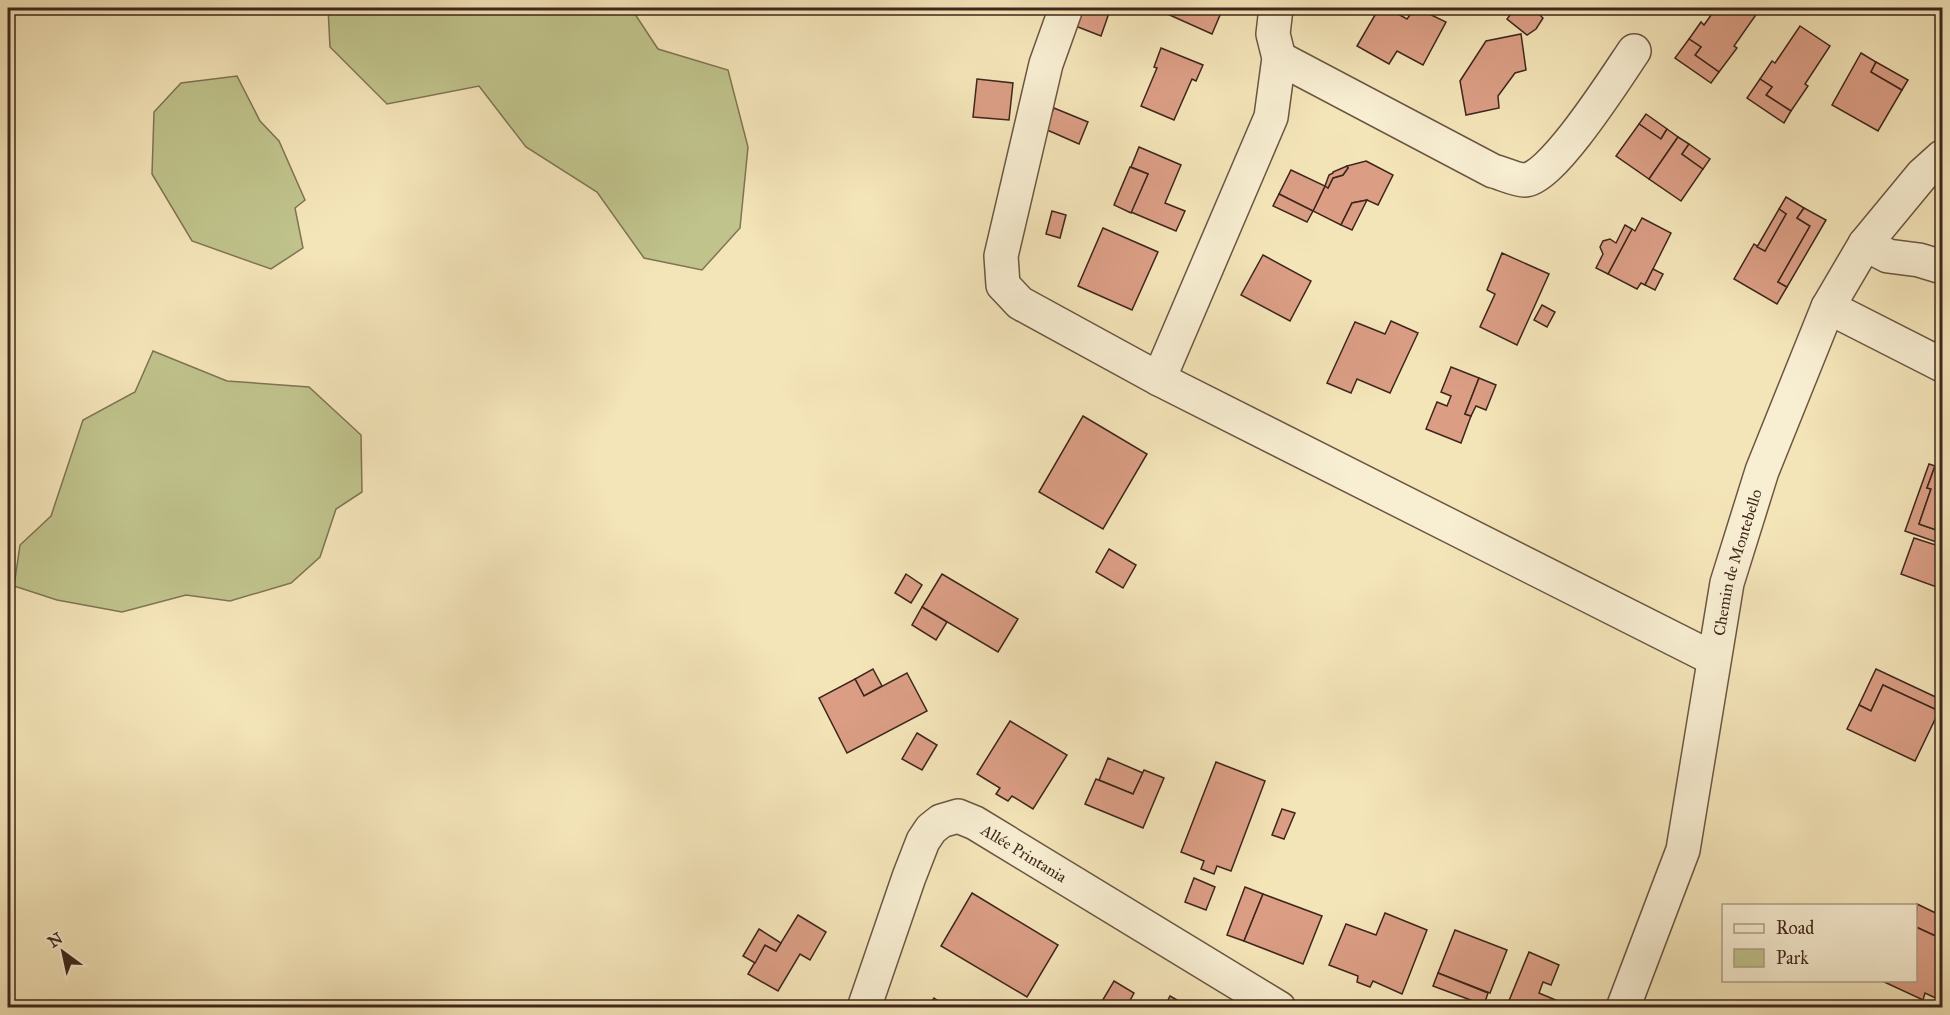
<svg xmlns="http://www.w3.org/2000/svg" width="1950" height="1015" font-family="'IM FELL Great Primer',serif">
<rect width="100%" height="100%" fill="#f4e5b9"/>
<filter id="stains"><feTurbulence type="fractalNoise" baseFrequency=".00333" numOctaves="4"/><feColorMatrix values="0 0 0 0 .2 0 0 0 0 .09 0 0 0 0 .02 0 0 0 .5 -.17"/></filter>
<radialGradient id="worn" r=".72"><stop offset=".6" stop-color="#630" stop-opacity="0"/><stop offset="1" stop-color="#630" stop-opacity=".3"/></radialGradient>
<g fill="#c0c38c" stroke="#7f7454" stroke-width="1.5">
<polygon points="328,8 631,8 658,49 728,70 748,147 740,228 702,270 644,258 597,192 526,147 479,86 387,104 330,47"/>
<polygon points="237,76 260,121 279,141 305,200 295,208 303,248 271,269 192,241 152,174 154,112 181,83"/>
<polygon points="153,351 227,381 309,387 361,435 362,492 336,509 320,557 291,583 230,601 186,595 122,612 57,600 14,586 20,545 51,516 83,420 135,392"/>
</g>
<g fill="#db9e85" stroke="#3e261b" stroke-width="1.5">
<polygon points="1080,8 1093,8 1109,13 1101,36 1073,25"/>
<polygon points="1154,8 1223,8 1212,34"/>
<polygon points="1379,8 1387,8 1407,19 1415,8 1417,8 1446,22 1423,65 1397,51 1389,64 1357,46"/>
<polygon points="1515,8 1543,8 1539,14 1543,18 1536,29 1527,35 1507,19"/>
<polygon points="1716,8 1760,9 1734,46 1737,48 1719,72 1695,55 1701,47 1689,39 1701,22 1704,25"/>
<polygon points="1800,26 1830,46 1805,84 1808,86 1791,111 1766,95 1772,87 1760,79 1772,61 1775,63"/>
<polygon points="1521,34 1526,70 1515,73 1498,96 1499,108 1466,115 1460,81 1486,41"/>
<polygon points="1689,39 1701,47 1695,55 1719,72 1711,83 1675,58"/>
<polygon points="1161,48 1203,65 1196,81 1192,79 1174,120 1141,106 1157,68 1154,67"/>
<polygon points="1861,53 1876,62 1871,72 1902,90 1878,131 1832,105"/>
<polygon points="1876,62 1908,80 1902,90 1871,72"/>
<polygon points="977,79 1013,83 1009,120 973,117"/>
<polygon points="1760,79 1772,87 1766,95 1791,111 1784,123 1747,98"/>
<polygon points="1054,108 1088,122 1079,144 1045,129"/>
<polygon points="1646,114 1667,129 1661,139 1639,124"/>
<polygon points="1639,124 1661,139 1667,129 1678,137 1649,179 1616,156"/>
<polygon points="1678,137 1689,144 1682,154 1703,169 1681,201 1649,179"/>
<polygon points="1689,144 1710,159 1703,169 1682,154"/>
<polygon points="1139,147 1181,165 1165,203 1185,211 1176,231 1131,212 1148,174 1131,167"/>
<polygon points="1366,161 1393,175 1378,205 1367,200 1352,203 1341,225 1313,211 1325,186 1328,188 1333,178 1343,175 1348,168 1347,166"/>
<polygon points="1347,166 1348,168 1343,175 1333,178 1328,188 1325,186 1329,175 1333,173 1333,172"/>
<polygon points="1130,167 1148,174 1131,213 1114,205"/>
<polygon points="1291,170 1325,186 1313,211 1279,194"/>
<polygon points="1279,194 1313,211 1307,222 1273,206"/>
<polygon points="1786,197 1804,208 1797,218 1810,226 1778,282 1787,287 1777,304 1734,279 1754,244 1765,251 1786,214 1779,209"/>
<polygon points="1367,200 1352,230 1341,225 1352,203"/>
<polygon points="1804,208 1826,220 1787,287 1778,282 1810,226 1797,218"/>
<polygon points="1779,209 1786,214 1765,251 1757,247"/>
<polygon points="1052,211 1066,215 1060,238 1046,234"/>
<polygon points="1642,218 1671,233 1645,285 1641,283 1637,289 1608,274 1632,229 1635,231"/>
<polygon points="1625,225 1632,229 1608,274 1596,268 1603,254 1600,247 1603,241 1610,239 1616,243"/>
<polygon points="1103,228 1158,252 1132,310 1078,286"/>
<polygon points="1502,253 1549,274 1517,345 1480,327 1495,294 1487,290"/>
<polygon points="1263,255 1311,281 1290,321 1241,295"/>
<polygon points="1653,269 1663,274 1655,290 1645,285"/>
<polygon points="1542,305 1555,312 1547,327 1534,320"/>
<polygon points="1391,321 1418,333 1390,393 1357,379 1351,393 1327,383 1355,322 1385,334"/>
<polygon points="1451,367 1479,378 1465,414 1471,416 1461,443 1426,429 1437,402 1447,406 1451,396 1441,392"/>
<polygon points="1479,378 1496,385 1486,410 1476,406 1471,416 1465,414"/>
<polygon points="1083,416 1147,454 1103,529 1039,492"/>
<polygon points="1929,464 1935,466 1927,488 1931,489 1919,524 1942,532 1942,544 1905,531"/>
<polygon points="1935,466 1942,468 1942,532 1919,524 1931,489 1927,488"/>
<polygon points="1914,538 1942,547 1942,589 1901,574"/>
<polygon points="1109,549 1136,565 1123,588 1096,572"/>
<polygon points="906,574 922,585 911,603 895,593"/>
<polygon points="942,574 1018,619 998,652 922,607"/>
<polygon points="922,607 947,622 936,640 912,625"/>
<polygon points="873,669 882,686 864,696 855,679"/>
<polygon points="1876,669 1942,700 1939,711 1883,685 1871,711 1859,705"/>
<polygon points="907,673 927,711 847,753 819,698 855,679 864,696"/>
<polygon points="1883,685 1939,711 1915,761 1847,729 1859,705 1871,711"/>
<polygon points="1010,721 1067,755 1033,809 1012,796 1008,801 996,794 1000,788 977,774"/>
<polygon points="917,733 937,745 922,770 902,759"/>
<polygon points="1108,758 1143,773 1133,794 1099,780"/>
<polygon points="1216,762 1265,781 1231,871 1217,866 1214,874 1201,869 1204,861 1181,852"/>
<polygon points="1144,770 1164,778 1143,828 1085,804 1096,779 1133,794"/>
<polygon points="1282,809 1295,813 1284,839 1272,835"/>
<polygon points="1194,878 1215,887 1206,910 1185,902"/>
<polygon points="1245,887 1263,894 1244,941 1227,935"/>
<polygon points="972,893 1058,945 1027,997 941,946"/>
<polygon points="1263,894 1322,916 1303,964 1244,941"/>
<polygon points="1917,904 1942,916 1942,939 1916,927"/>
<polygon points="1385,913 1427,930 1402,994 1373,981 1370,987 1357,982 1358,976 1329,965 1346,924 1376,935"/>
<polygon points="798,915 826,932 810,960 800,954 778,991 748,974 765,945 776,951"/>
<polygon points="1916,927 1942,939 1942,1001 1925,993 1923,1000 1880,980 1916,980"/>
<polygon points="759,929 781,943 776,951 765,945 755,963 743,956"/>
<polygon points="1455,930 1507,950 1490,993 1438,973"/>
<polygon points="1529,952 1559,965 1551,985 1543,982 1539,993 1565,1004 1564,1008 1506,1008"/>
<polygon points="1438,973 1488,993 1484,1005 1433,986"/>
<polygon points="1114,981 1134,993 1126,1008 1098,1008"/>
<polygon points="1170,996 1191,1008 1164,1008"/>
<polygon points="934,998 949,1008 928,1008"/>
</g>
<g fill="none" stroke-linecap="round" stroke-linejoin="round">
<defs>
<g id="minor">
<polyline points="1066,8 1046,64 1001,256 1003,285 1020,303 1159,379 1714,659"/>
<path d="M1279,58l214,113c9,2 22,9 32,9 27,-1 92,-104 109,-129"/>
<polyline points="1865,244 1888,256 1919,260 1942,267"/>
<polyline points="1828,307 1942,365"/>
<polyline points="1159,379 1271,117 1279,58 1273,34 1276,8"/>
<path id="s1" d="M864,1008l45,-131 14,-36 8,-12 10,-8 17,-5 17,7 304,185"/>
<path id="s2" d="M1623,1008l60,-158 44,-267 35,-112 66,-164 37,-63 57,-69 20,-18"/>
</g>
</defs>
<use href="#minor" stroke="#6c5642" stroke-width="36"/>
<use href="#minor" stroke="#f8eed2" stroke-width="33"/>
</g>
<g text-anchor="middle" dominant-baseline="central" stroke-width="6" stroke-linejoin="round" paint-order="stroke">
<g font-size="16" fill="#3e261b" stroke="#f8eed2">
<text stroke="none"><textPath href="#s2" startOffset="462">Chemin de Montebello</textPath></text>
<text stroke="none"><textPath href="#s1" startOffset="298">Allée Printania</textPath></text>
</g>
</g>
<rect width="1950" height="1015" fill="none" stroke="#f4e5b9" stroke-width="30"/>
<rect x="9" y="9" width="1932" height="997" fill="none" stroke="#3e261b" stroke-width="3"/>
<rect x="15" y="15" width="1920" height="985" fill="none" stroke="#3e261b" stroke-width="1.5"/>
<rect x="1722" y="904" width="195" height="78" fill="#f8eed2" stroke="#ae9e89" stroke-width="1.5"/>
<rect x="1734" y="924" width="30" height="9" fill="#f8eed2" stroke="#ae9e89" stroke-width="1.5"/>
<text x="1776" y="934" font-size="18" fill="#3e261b">Road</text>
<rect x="1734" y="949" width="30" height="18" fill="#c0c38c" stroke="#ae9e89" stroke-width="1.5"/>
<text x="1776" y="964" font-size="18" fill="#3e261b">Park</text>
<g transform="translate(63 952) rotate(327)" stroke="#f8eed2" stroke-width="4.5" paint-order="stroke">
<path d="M0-4.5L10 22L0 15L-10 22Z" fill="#3e261b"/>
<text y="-9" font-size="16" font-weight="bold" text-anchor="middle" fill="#3e261b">N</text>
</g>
<rect width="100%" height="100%" filter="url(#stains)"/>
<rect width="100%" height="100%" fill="url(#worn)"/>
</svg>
